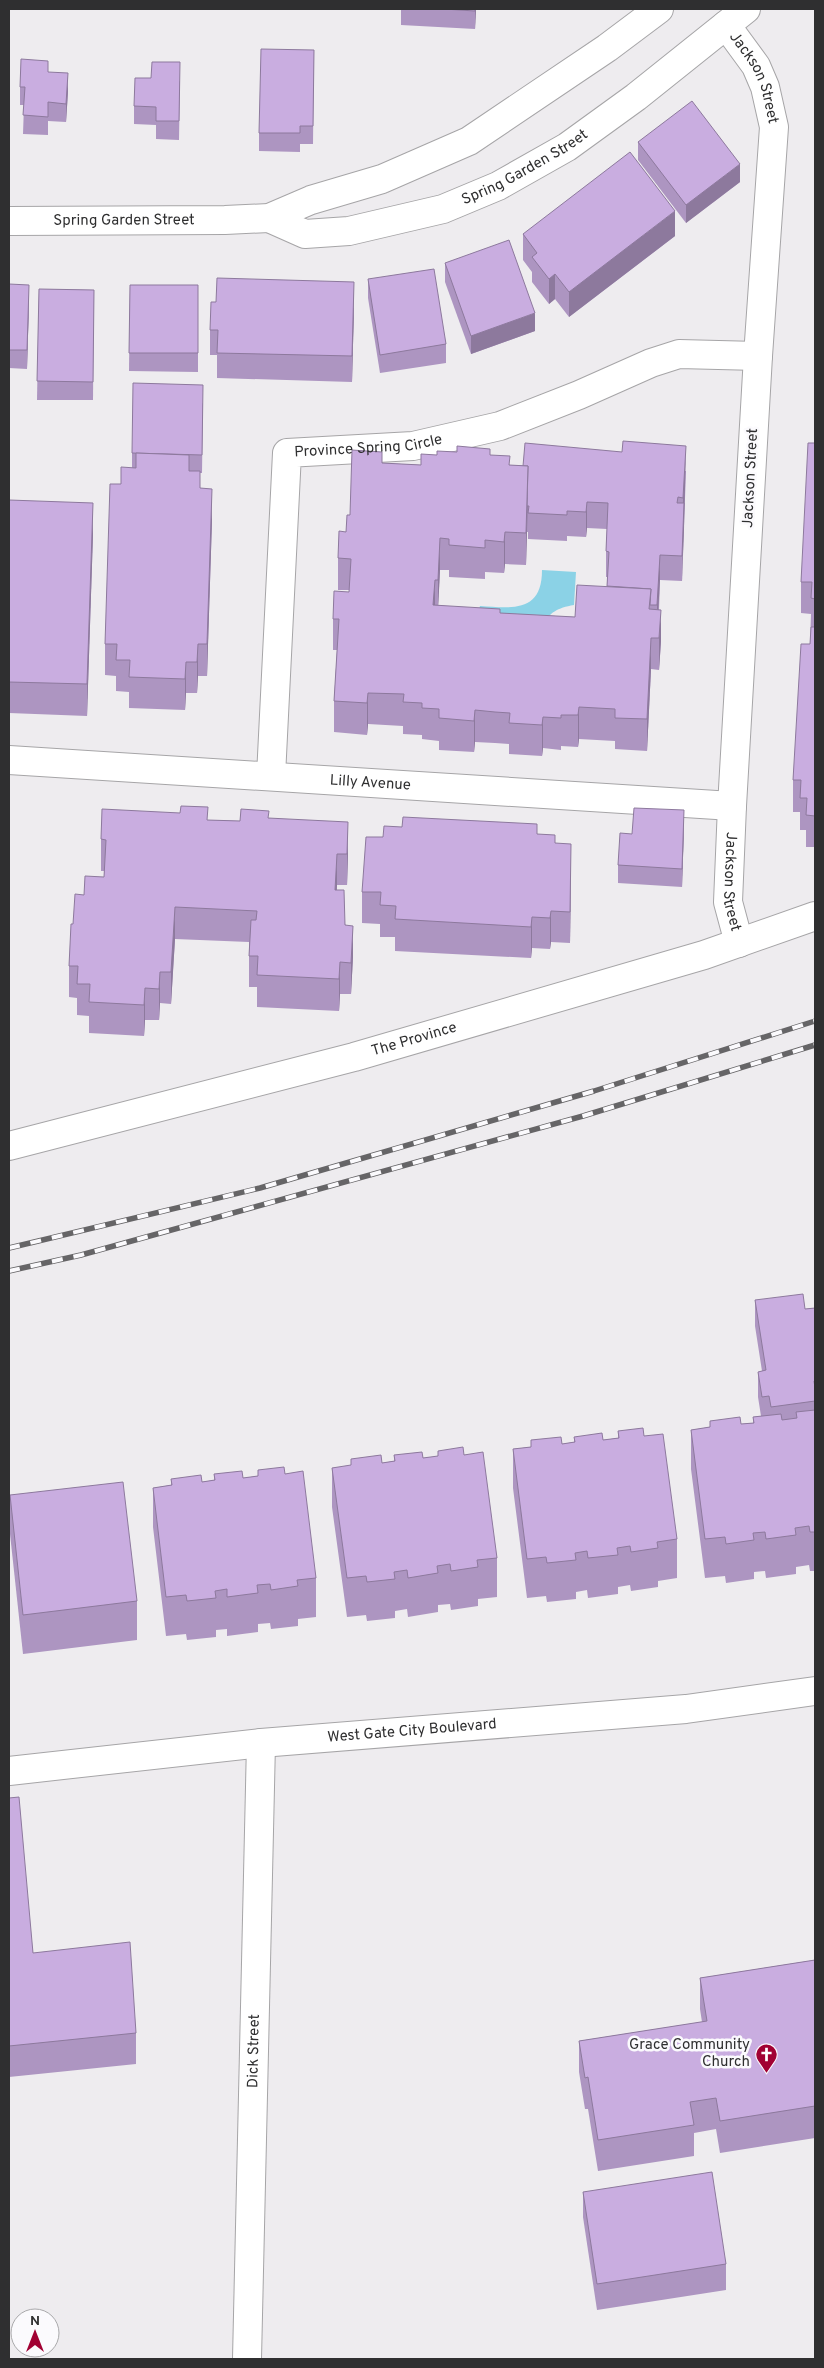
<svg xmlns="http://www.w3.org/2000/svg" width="824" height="2368" font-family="Overpass,sans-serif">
<rect width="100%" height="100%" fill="#eeecef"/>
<path fill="#8bd2e6" d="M542,570l34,2 -2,33c-17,3 -24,7 -32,21l-63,-17 1,-3c32,2 62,7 62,-36z"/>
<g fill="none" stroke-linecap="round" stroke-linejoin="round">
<defs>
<g id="minor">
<path id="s1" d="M726,25l30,41 9,21 9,40 -16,229 -26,450 -4,96 11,41"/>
<path id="s2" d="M9,760l723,46"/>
<path id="s3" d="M271,776l16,-323 126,-7 87,-20 79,-31 72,-32 28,-9 79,2"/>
<path id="s4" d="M9,1146l345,-89 350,-102 111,-39"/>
</g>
<g id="major">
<path id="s5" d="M269,218l36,16 44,-3 94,-22 55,-23 69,-39 69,-50 110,-88"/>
<path id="s6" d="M9,221l216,-1 44,-2 42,-18 71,-21 87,-38 138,-93 52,-39"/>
<path id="s7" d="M9,1771l252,-28 425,-34 129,-18"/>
<path id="s8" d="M247,2359l14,-616"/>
</g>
</defs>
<use href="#minor" stroke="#a6a5a7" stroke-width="30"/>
<use href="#major" stroke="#a6a5a7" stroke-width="30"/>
<use href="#minor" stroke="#fff" stroke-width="28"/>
<use href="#major" stroke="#fff" stroke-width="28"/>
<defs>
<g id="rail">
<polyline points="9,1248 260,1188 594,1091 815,1021"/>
<polyline points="9,1271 81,1255 583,1116 815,1045"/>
</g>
</defs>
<use href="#rail" stroke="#666567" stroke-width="5.5"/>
<use href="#rail" stroke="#fbfafd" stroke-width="4" stroke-dasharray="11" stroke-linecap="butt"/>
</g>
<g fill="#ad95c1" fill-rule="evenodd">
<polygon points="401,9 476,9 475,29 401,25"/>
<polygon points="314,50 313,144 300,144 300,152 259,151 259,133"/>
<polygon points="48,72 68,91 66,122 48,121 48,135 23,134 24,105 20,105 20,87"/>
<polygon points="180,81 179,140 156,139 156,125 134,124 134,106"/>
<polygon points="638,142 740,182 686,223 638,160"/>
<polygon points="523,234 675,236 569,317 555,299 549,304 532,282 532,272 523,260"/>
<polygon points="445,263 535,331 471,354 445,282"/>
<polygon points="368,279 446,344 446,363 380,373 368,298"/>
<polygon points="9,284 29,303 27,369 9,368"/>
<polygon points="130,285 198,285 198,372 129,371"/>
<polygon points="39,289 94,290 93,400 37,400"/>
<polygon points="354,308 352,382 217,378 217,355 210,355 210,330"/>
<polygon points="203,403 202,473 200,473 200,488 212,520 207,676 198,676 197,693 186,693 185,710 129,708 129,692 116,691 116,676 105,675 105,644 121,484 132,468 132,453"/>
<polygon points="815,443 815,847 806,847 806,830 800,830 800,812 793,812 793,780 810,644 811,614 801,613 801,582"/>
<path d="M437,455h53l20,10 176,6 -4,110 -22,-1 -1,30 2,31 -2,29 -8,-1 -4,82 -32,-2v-8l-36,-2 -1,8 -17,-1v4l-18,-2 -1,8 -33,-2v-10l-14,-1 -20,-1 -1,10 -35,-2v-9l-17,-2v-4l-19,-1v-8l-35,-2 -1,11 -33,-3v-31l3,-51h-4v-31l16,-27 1,-2h-12v-32l8,-26 4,-17 32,-52 39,2zM587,528l20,1 -1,22v26h1v9l-32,31 -75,-4 -62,-8 2,-35h9v7l36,2v-7l19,1 1,-9 21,1 1,-33h1v7l39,2v-5l19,1z"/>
<polygon points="9,500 93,534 87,716 9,713"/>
<polygon points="269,818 348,853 347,885 337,885 337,890 353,957 351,994 340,994 339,1011 257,1007 257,987 249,987 249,942 175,939 171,1004 160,1003 159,1020 145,1020 144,1036 89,1033 89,1016 77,1015 77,998 69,997 69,966 73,924 84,895 104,877 104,871 101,871 101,839 208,820 240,821"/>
<polygon points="684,828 682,887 618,883 618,865 632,834"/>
<polygon points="537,834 555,843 571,875 570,943 551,942 550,949 532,948 531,958 395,951 395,937 380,937 380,924 362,923 362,892 383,837"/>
<polygon points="755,1300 805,1309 815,1308 815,1571 810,1571 809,1565 796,1567 796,1574 766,1578 765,1571 754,1572 754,1579 726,1583 725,1576 705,1578 691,1469 691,1430 710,1427 710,1421 741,1424 753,1423 753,1417 761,1416 758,1397 758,1372 762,1371 755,1326"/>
<polygon points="618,1431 644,1436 677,1539 677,1578 658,1581 658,1587 631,1591 630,1585 618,1587 618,1594 588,1598 587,1590 576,1592 576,1599 547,1602 546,1596 527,1598 513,1488 513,1449 531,1447 531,1440 562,1444 574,1442 574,1437 603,1440 618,1438"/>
<polygon points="438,1451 464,1455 497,1558 497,1597 478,1599 478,1606 451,1610 450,1604 438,1605 438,1612 408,1617 407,1609 395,1611 395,1618 367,1621 366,1615 347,1617 332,1507 332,1468 351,1466 351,1459 382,1463 394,1461 394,1455 423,1458 438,1457"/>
<polygon points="258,1470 285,1474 316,1578 316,1617 298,1619 298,1626 271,1629 270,1623 258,1624 258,1632 227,1636 227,1629 216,1630 216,1637 187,1640 186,1634 166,1636 153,1527 153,1488 171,1485 171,1479 202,1482 214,1480 214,1474 243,1478 258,1476"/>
<polygon points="10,1495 137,1601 137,1640 23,1654 10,1534"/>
<polygon points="9,1798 33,1953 136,2033 136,2064 9,2077"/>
<polygon points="815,1960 815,2138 720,2153 716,2129 694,2133 694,2156 598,2171 588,2109 585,2109 579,2072 579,2041 702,2022 700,2009 700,1978"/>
<polygon points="583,2192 726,2264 726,2290 597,2310 583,2217"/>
</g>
<g fill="#8d799d">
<polygon points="475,9 476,9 475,29"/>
<polygon points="68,73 68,91 66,122 66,104"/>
<polygon points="740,164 740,182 686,223 686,205"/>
<polygon points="675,211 675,236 569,317 569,292"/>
<polygon points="555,274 555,299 549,304 549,279"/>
<polygon points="354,282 354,308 352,382 352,356"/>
<polygon points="29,285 29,303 27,369 27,350"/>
<polygon points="535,313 535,331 471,354 471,336"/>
<polygon points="686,446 684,529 682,581 683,498"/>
<polygon points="528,466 528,497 526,565 526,533"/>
<polygon points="212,489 212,520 207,676 207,644"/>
<polygon points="587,502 587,528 586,537 586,512"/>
<polygon points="93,503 93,534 87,716 87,684"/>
<polygon points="505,532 505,564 504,573 504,542"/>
<polygon points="440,538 440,570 438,611 438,580"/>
<polygon points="660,555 660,580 657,630 657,605"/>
<polygon points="435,580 435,611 433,605"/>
<polygon points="661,610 661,641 659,670 659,638"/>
<polygon points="651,638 651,669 647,751 647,719"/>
<polygon points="198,644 198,676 197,693 197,662"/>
<polygon points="186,662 186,693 185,710 185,679"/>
<polygon points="368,693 368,724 367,735 367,703"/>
<polygon points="579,707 579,739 578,747 578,715"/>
<polygon points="475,710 475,742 474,752 474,721"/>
<polygon points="543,717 543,748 542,756 542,725"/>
<polygon points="684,810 684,828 682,887 682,869"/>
<polygon points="348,822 348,853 347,885 347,854"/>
<polygon points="571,844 571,875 570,943 570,912"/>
<polygon points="337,854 337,885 335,921 335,890"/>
<polygon points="175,907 175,939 171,1004 171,972"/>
<polygon points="551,911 551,942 550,949 550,918"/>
<polygon points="532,917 532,948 531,958 531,927"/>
<polygon points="353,926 353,957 351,994 351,963"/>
<polygon points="340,962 340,994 339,1011 339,979"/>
<polygon points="160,972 160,1003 159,1020 159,989"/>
<polygon points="145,988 145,1020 144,1036 144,1005"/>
</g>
<g fill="#c9ade0" stroke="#8d799d">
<polygon points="444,9 475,9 475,11"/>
<polygon points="261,49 314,50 313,126 300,126 300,133 259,133"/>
<polygon points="21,59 48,61 48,72 68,73 66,104 48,102 48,117 23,115 25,87 20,87"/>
<polygon points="152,62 180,62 179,121 156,121 156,107 134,106 135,78 151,78"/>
<polygon points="692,101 740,164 686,205 638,142"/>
<polygon points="630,152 675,211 569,292 555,274 549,279 532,257 537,253 523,234"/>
<polygon points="509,240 535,313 471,336 445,263"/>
<polygon points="434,269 446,344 380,355 368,279"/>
<polygon points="217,278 354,282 352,356 217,353 218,330 210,330 211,302 216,302"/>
<polygon points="9,284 29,285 27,350 9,350"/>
<polygon points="130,285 198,285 198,353 129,353"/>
<polygon points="39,289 94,290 93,382 37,381"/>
<polygon points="133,383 203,385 202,455 132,453"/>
<polygon points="623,441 686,446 683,498 678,497 677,503 684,503 682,556 660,555 657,605 650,605 651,589 607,586 609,552 606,551 608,503 587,502 586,512 567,511 567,515 528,513 529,506 527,506 528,466 523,466 525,443 622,452"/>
<polygon points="808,443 815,443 815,599 811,598 812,582 801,582"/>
<polygon points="457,446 490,449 490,455 510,456 509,465 528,466 526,533 505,532 504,542 485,540 485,548 449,545 449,539 440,538 438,580 435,580 433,605 500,609 500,613 575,617 577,585 651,589 649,609 661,610 659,638 651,638 647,719 615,718 615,709 579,707 578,715 561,715 561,718 543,717 542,725 509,723 510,713 495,712 475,710 474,721 439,718 439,709 422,708 422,703 403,702 404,694 368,693 367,703 334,701 339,619 333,619 334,591 349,592 351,559 338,558 339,531 346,532 347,515 350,515 352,450 382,452 382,463 421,465 421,454 437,455 437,451 457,452"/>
<polygon points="136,453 189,455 189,471 200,471 200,488 212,489 207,644 198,644 197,662 186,662 185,679 129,677 130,660 116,660 117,644 105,644 110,484 121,484 121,467 136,468"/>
<polygon points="9,500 93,503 87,684 9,682"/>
<polygon points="811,627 815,627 815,816 806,815 807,798 800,798 801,780 793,780 801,644 810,644"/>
<polygon points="181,806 208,807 207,820 240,821 241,809 269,811 268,818 348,822 347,854 337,854 335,890 344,890 345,925 353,926 351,963 340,962 339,979 257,975 258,956 249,956 251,920 256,920 257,911 175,907 171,972 160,972 159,989 145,988 144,1005 89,1002 90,984 77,984 78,966 69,966 71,924 73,924 75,894 84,895 85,876 104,877 106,840 101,839 102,809 180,813"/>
<polygon points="634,808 684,810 682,869 618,865 620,833 632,834"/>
<polygon points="403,817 537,824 537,834 555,835 555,843 571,844 570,912 551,911 550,918 532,917 531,927 395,919 396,906 380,905 381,892 362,892 366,837 383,837 384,826 402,827"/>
<polygon points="803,1294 805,1309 815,1308 815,1381 814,1381 815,1388 815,1401 771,1407 769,1396 762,1397 758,1372 766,1370 755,1300"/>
<polygon points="815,1410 815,1532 810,1532 809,1526 795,1528 796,1535 766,1539 765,1532 753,1533 754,1540 726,1544 725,1537 705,1539 691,1430 710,1427 710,1421 740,1417 741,1424 754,1423 753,1417 781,1414 782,1420 797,1418 796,1412"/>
<polygon points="643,1428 644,1436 663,1434 677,1539 657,1542 658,1548 631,1552 630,1546 617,1548 618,1555 588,1558 587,1551 575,1553 576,1560 547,1563 546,1557 527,1559 513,1449 531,1447 531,1440 561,1437 562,1444 575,1442 574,1437 602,1433 603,1440 619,1438 618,1431"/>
<polygon points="463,1447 464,1455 483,1452 497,1558 477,1560 478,1567 451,1571 450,1564 437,1566 438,1573 408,1578 407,1570 394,1572 395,1579 367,1582 366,1576 347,1578 332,1468 351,1465 351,1459 381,1455 382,1463 395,1461 394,1455 422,1452 423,1458 438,1456 438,1451"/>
<polygon points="284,1467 285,1474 303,1471 316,1578 297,1580 298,1586 271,1590 270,1584 257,1585 258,1593 227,1597 227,1589 215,1591 216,1598 187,1601 186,1595 166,1597 153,1488 172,1485 171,1479 201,1475 202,1482 215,1480 214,1474 242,1471 243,1478 258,1476 258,1470"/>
<polygon points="123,1482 137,1601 23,1615 10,1495"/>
<polygon points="19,1797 33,1953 130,1942 136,2033 9,2046 9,1798"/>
<polygon points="815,1960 815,2106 720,2121 716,2098 690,2102 694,2125 598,2140 588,2077 585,2078 579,2041 707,2021 700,1978"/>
<polygon points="712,2172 726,2264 597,2284 583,2192"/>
</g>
<defs>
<symbol id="church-pin" viewBox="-11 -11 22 30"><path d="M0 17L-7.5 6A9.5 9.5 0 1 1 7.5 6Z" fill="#a10133" stroke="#fbfafd"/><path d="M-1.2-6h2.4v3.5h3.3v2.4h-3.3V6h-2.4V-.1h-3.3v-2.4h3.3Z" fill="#fff"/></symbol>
</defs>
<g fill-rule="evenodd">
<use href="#church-pin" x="754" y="2042" width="25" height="34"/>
</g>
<g text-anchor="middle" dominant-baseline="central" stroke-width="5" stroke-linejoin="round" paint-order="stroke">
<g font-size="15" fill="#2f2f30" stroke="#fbfafd">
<text stroke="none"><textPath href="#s1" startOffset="61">Jackson Street</textPath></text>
<text stroke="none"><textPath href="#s5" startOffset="272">Spring Garden Street</textPath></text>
<text stroke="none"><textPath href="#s6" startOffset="115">Spring Garden Street</textPath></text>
<text stroke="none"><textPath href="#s3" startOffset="405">Province Spring Circle</textPath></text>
<text transform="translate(751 478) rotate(-87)">Jackson Street</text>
<text stroke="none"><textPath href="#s2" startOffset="362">Lilly Avenue</textPath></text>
<text stroke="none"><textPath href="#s1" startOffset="871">Jackson Street</textPath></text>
<text stroke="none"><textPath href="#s4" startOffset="419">The Province</textPath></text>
<text stroke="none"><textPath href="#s7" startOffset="405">West Gate City Boulevard</textPath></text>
<text stroke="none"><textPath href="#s8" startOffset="308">Dick Street</textPath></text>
</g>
<g font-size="15" fill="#2f2f30" stroke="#fbfafd" text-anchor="end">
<text x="750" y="2045">Grace Community<tspan x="750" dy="17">Church</tspan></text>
</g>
</g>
<rect width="824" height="2368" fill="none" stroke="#2f2f30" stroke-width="20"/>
<g transform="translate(35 2333)"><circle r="24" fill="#fbfafd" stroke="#a9a9ab"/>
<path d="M0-4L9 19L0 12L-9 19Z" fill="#a10133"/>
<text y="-8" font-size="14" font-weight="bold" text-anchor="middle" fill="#2f2f30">N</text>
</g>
</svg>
